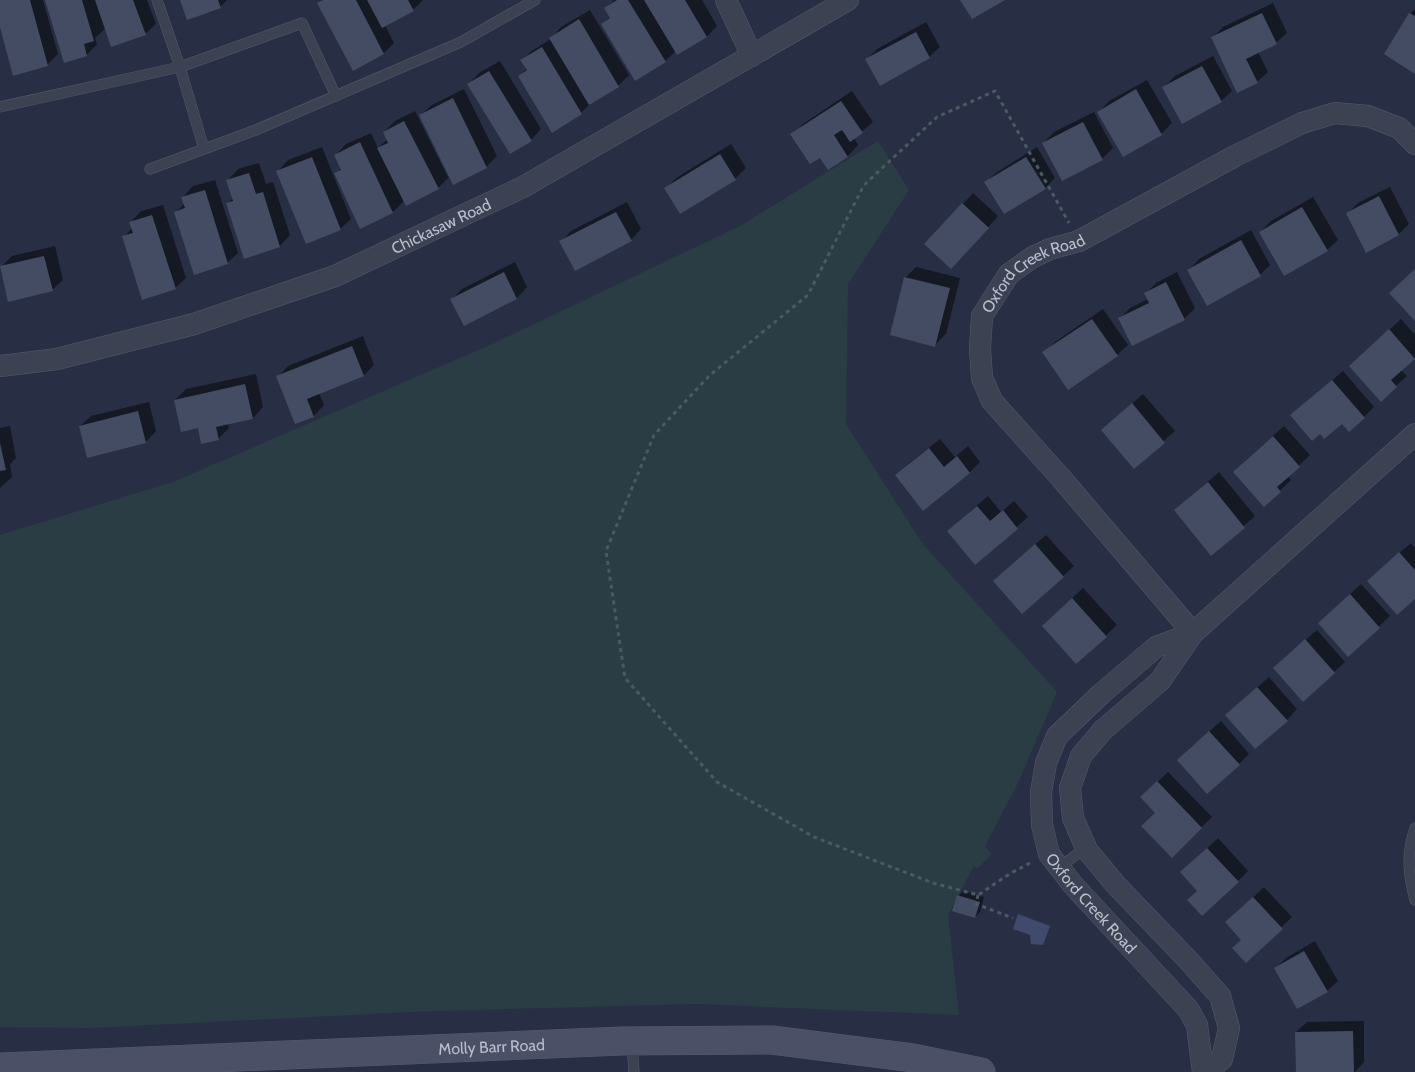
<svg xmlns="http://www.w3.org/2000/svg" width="1415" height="1072" font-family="Cabin,sans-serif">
<rect width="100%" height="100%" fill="#282f44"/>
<polygon fill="#2a3d45" points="878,141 909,190 848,284 846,424 922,543 1057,692 1017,785 985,846 992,854 977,869 974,866 948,915 959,1015 696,1004 432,1011 89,1028 0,1027 0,535 173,482 490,345 740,226"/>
<polygon fill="#3f4a6c" points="1018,914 1050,926 1043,945 1031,944 1030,935 1013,929"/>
<g fill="#0007">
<polygon points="0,0 43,0 58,54 47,65 0,22"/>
<polygon points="46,0 147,0 156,24 145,34 106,28 95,38 97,44 87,55"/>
<polygon points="182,0 227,0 220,7"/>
<polygon points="322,0 423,0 413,10 385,25 394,43 384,53 353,69 318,4"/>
<polygon points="614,0 702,0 717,26 707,36 676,51 665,61 603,24 611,16 606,8"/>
<polygon points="1273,3 1287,33 1276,43 1258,52 1268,72 1257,82 1212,38 1223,27"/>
<polygon points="1415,9 1415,73 1410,14"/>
<polygon points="590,10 629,75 618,86 592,102 581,113 519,76 527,68 522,60 533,50 551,39 561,27"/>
<polygon points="926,22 940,47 929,57 867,59 877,49"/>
<polygon points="1213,56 1232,91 1221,101 1164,87 1175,76"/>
<polygon points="500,61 541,129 531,140 469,84 479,73"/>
<polygon points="1147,80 1172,123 1161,134 1124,155 1099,112 1109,101"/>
<polygon points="464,89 497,156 486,167 450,176 438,188 404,201 393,212 336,174 341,168 336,155 346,144 371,133 378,148 388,139 384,132 395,121 415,111 448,177 450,176 421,115 432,105"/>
<polygon points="852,91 873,122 854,138 858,145 848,156 829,169 820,156 792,135 803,124"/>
<polygon points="1094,112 1113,148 1102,159 1062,180 1043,143 1054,132"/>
<polygon points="731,144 746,168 735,179 666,189 676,178"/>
<polygon points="322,147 351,219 340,229 278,171 288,160"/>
<polygon points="1037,147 1055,178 1045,188 986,182 997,172"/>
<polygon points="259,163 266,184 273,182 290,235 280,246 244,257 227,204 233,198 228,180 238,169"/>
<polygon points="215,180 238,253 227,263 176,212 185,203 183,197 193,186"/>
<polygon points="1390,187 1409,224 1399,234 1347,214 1358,203"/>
<polygon points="973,193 998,216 962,257 926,244"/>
<polygon points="1313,197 1338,240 1327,250 1260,232 1271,221"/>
<polygon points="627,202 641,229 631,240 561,242 571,231"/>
<polygon points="163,205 186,278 175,288 124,237 132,228 131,222 141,211"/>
<polygon points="1251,230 1270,265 1260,275 1189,270 1199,259"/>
<polygon points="55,246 63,280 52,290 1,267 12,256"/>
<polygon points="515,262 527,287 517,298 464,324 451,300 462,289"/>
<polygon points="916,267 960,278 946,334 935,345 905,278"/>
<polygon points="1177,272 1195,308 1184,319 1120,318 1130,308 1148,299 1146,293 1156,283"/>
<polygon points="1103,309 1128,345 1117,355 1044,353 1055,342"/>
<polygon points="1401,319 1415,335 1415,357 1401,370 1407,376 1396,386 1350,366"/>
<polygon points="363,336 374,365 364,375 319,393 324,405 314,416 296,423 278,377 288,366"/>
<polygon points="1343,371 1374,407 1364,417 1343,422 1303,405"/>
<polygon points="256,374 263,407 253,418 228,423 229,428 218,439 199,427 175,400 186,389"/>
<polygon points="1143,394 1175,431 1134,467 1102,430"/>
<polygon points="149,402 156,431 146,442 80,426 91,416"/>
<polygon points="10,426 16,458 10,464 12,477 0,488 0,428"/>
<polygon points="1284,426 1310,455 1288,476 1291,480 1265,505 1245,461"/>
<polygon points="940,439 955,457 968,446 980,462 970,472 923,509 897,475 907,465"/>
<polygon points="1219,472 1255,516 1211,554 1176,510"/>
<polygon points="988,496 1001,512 1014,501 1028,517 975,563 959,521"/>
<polygon points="1046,535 1074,566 1063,576 1005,571"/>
<polygon points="1411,543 1415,548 1415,597 1379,570"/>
<polygon points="1361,584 1390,616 1348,655 1319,623"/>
<polygon points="1083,588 1117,625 1076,663 1054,615"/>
<polygon points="1317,630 1345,662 1303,700 1285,657"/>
<polygon points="1269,677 1297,709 1287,720 1237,705"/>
<polygon points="1221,721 1249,754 1239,764 1189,749"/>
<polygon points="1168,772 1212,817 1172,856 1157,813 1142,797"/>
<polygon points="1218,838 1248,871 1238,881 1193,862"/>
<polygon points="1264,887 1292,917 1246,961 1238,912"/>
<polygon points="963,891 984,897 980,912 975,917 958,896"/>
<polygon points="1315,941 1338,981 1327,991 1276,968 1286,958"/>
<polygon points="1364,1021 1364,1062 1355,1072 1297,1072 1296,1032 1307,1022"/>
</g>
<g fill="#444c63">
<polygon points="0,0 30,0 48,66 13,76 0,27"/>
<polygon points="45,0 82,0 94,41 84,44 87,56 64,63"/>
<polygon points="95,0 133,0 146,35 111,47"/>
<polygon points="180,0 218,0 221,8 187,20"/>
<polygon points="323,0 356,0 384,54 353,71 317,3"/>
<polygon points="367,0 408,0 414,11 382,28"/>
<polygon points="617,0 628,0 666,62 635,81 601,24 610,18 604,8"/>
<polygon points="644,0 685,0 707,37 677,55"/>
<polygon points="960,0 1005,0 972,19"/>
<polygon points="1262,13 1277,44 1246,59 1258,83 1237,93 1211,37"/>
<polygon points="1409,13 1415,16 1415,74 1384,54"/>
<polygon points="579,19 619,87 589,105 549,38"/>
<polygon points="916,32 930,58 880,86 865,59"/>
<polygon points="542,47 582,114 552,133 518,76 527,70 520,60"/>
<polygon points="1202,66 1222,102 1182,124 1162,87"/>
<polygon points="489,71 532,141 510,154 467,84"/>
<polygon points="1136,89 1162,135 1123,157 1097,112"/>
<polygon points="453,98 487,168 453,185 419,115"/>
<polygon points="841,101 863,133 850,142 842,130 834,135 848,157 828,170 820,158 810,164 790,134"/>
<polygon points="404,121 439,189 406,206 377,148 388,143 383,132"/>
<polygon points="1083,122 1103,160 1062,181 1042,143"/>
<polygon points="360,142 393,213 360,229 334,173 341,170 334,155"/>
<polygon points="720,154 736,180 680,214 664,188"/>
<polygon points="312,157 341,230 306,244 276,171"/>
<polygon points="1026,157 1046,189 1004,214 984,182"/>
<polygon points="249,173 256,194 263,192 280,247 244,259 226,203 233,201 226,180"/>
<polygon points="205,190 228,264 194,275 174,212 185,208 181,197"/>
<polygon points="1379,196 1399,235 1366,253 1346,213"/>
<polygon points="962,203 989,228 951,269 924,244"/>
<polygon points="1302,207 1328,251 1284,276 1259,232"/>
<polygon points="616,212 632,241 575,271 559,241"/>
<polygon points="152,215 176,289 142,300 122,236 133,233 129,222"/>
<polygon points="1241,240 1261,276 1207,306 1187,270"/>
<polygon points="44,256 53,291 8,302 0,266"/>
<polygon points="1415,269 1415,321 1389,293"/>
<polygon points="504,272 517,299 464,326 450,299"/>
<polygon points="904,277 950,288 935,347 890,335"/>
<polygon points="1166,282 1185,320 1132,346 1118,318 1149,303 1144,293"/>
<polygon points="1092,319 1118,356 1068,390 1042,352"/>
<polygon points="1389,329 1415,359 1391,380 1397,387 1381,402 1349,366"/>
<polygon points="352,346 364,376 307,399 314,417 295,424 276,376"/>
<polygon points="1332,380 1365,418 1349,432 1342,424 1324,439 1320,434 1312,441 1290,415"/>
<polygon points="245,384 253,419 216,427 219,440 201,444 198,428 181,432 174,400"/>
<polygon points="1132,403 1165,443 1134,469 1101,430"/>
<polygon points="138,411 146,443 87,458 79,426"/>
<polygon points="1273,436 1300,467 1277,487 1281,492 1264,507 1233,472"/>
<polygon points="0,443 6,470 0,471"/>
<polygon points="929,448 944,467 957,456 970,473 923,511 895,475"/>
<polygon points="1208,482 1245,528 1211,556 1174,510"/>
<polygon points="977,506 990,521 1003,510 1018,529 975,565 947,531"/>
<polygon points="1035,544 1064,577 1022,614 993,581"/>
<polygon points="1399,552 1415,570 1415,599 1397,615 1367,581"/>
<polygon points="1350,594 1380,628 1348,657 1318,623"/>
<polygon points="1072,598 1107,637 1076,664 1042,626"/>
<polygon points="1305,639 1335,673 1303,702 1273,668"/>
<polygon points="1257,687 1288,721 1255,749 1225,715"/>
<polygon points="1209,731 1240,765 1207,794 1177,760"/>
<polygon points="1157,781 1202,828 1172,858 1141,826 1155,813 1140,797"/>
<polygon points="1207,848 1239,882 1202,916 1187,900 1197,891 1180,872"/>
<polygon points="957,895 980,902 975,918 952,911"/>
<polygon points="1253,897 1283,929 1246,963 1232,948 1241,940 1225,922"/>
<polygon points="1304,951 1328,992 1297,1009 1274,968"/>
<polygon points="1353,1031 1354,1072 1296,1072 1295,1032"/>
</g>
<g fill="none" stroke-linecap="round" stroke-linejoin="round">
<defs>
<g id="service">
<polyline points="157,0 180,67 204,149"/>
<polyline points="0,107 180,67 302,23 336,96"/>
<polyline points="150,169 256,130 461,42 535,0"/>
<path d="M1415,828c-9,26 -7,46 0,72"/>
<polyline points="1059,868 1086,847"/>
<polyline points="632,1043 634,1072"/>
</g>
<g id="minor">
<polyline points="726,0 752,56"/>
<path id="s1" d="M0,366l57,-7 137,-35 141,-48 188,-89 325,-187"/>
<path id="s2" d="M1193,633l-132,-155 -69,-77 -10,-23 -2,-29 2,-33 27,-42 24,-17 17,-8 29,-8 156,-85 67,-33 33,-10 33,3 31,12 16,16"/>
<path id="s3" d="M1193,633l-37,14 -55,47 -44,42 -11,27 -5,29 1,33 7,29 24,31 115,124 9,16 6,47"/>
<polyline points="1207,1072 1222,1059 1229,1028 1220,996 1189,961 1116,885 1087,850 1073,818 1070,788 1081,756 1103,730 1160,681 1193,633 1415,434"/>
</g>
<g id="secondary">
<path id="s4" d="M0,1067l622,-26 150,-1 141,18 68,14"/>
</g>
</defs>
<use href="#service" stroke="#555a6b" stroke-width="11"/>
<use href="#minor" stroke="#555a6b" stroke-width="22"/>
<use href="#secondary" stroke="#555a6b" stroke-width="29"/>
<g stroke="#495a61" stroke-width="3" stroke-dasharray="4 4" stroke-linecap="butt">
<polyline points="1030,863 1011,873 978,895 933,883 814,837 717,782 625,678 606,551 654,435 710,375 808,295 864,185 937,117 995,91 1069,223"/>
<polyline points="978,895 976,904 1013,918"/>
</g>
<use href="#service" stroke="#3d4253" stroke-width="10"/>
<use href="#minor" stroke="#3d4253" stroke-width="21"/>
<use href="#secondary" stroke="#4b5066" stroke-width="28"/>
</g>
<g text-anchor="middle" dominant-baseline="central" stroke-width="4" stroke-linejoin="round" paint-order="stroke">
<g font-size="16" fill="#babecd" stroke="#212739">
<text stroke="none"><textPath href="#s1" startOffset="465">Chickasaw Road</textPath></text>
<text stroke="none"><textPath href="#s2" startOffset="464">Oxford Creek Road</textPath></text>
<text stroke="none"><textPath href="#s3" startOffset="359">Oxford Creek Road</textPath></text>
<text stroke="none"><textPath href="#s4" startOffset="492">Molly Barr Road</textPath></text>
</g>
</g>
</svg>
